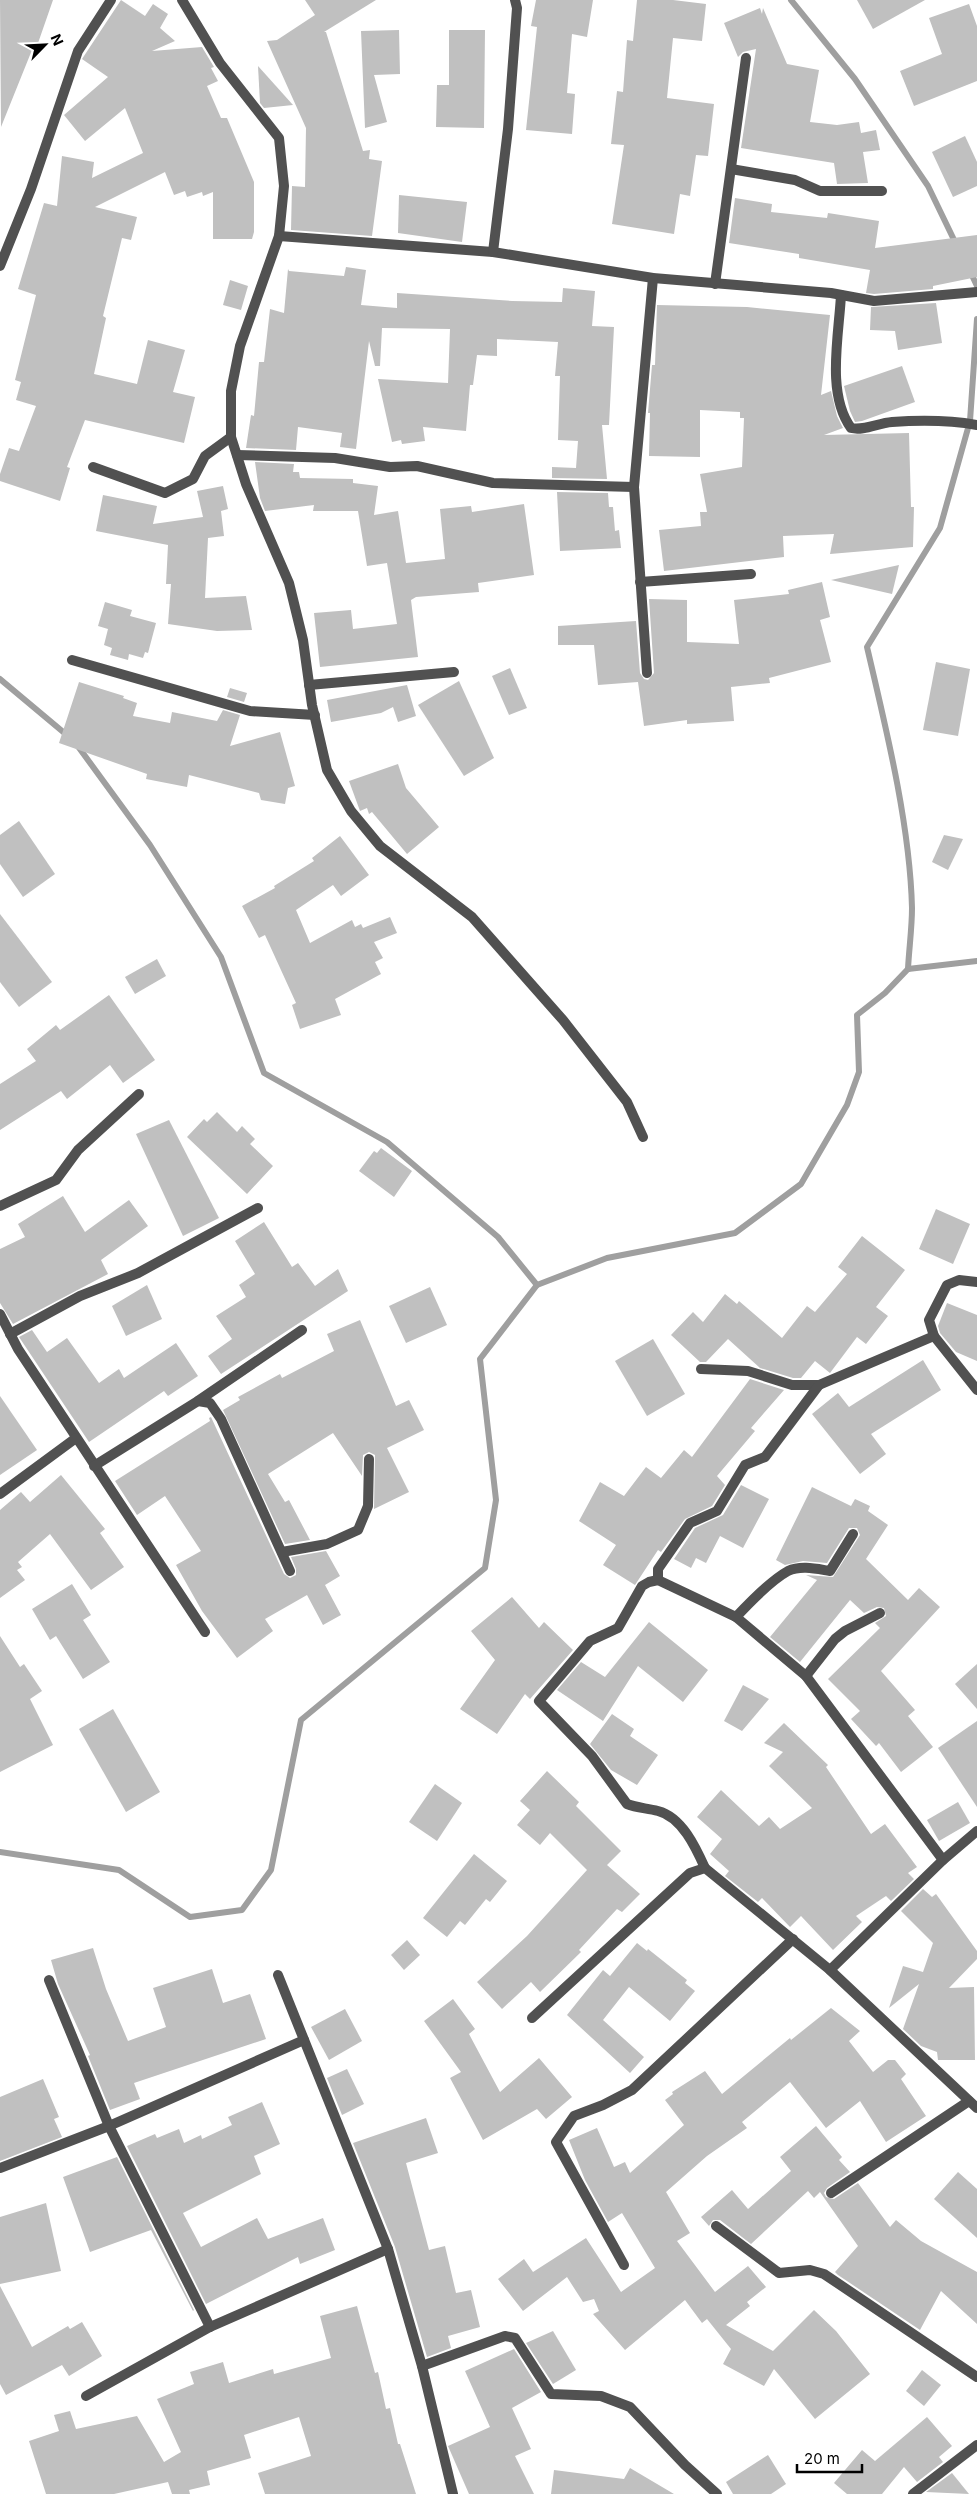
<svg xmlns="http://www.w3.org/2000/svg" width="977" height="2494" font-family="Inter,sans-serif">
<rect width="100%" height="100%" fill="#fff"/>
<g fill="none" stroke-linecap="round" stroke-linejoin="round">
<g stroke="#9f9f9f" stroke-width="6">
<polyline points="791,0 855,79 928,186 956,244"/>
<polyline points="970,271 977,286"/>
<polyline points="0,679 68,736"/>
<polyline points="77,745 150,845 221,957 264,1073 387,1142 498,1237 537,1285"/>
<path d="M908,969c1,-20 4,-41 4,-61 -2,-83 -26,-180 -45,-261l73,-119 30,-107 7,-102"/>
<polyline points="0,1852 119,1870 190,1917 242,1910 271,1870 301,1720 485,1568 496,1500 480,1359 537,1285 607,1258 735,1233 801,1184 847,1105 859,1072 857,1015 885,993 908,969 977,961"/>
</g>
</g>
<g fill="#c0c0c0">
<polygon points="0,0 53,0 37,46 34,45 1,127"/>
<polygon points="121,0 145,16 153,4 168,14 160,28 175,41 152,51 202,47 214,67 211,68 218,81 207,86 221,118 227,118 254,182 254,232 252,239 213,239 213,192 203,196 202,192 187,197 185,191 174,195 165,172 95,207 137,217 131,240 122,238 103,316 106,318 94,374 137,384 148,340 185,350 173,392 195,397 184,443 85,420 67,467 70,468 60,501 0,481 0,474 9,448 19,451 36,406 16,400 21,382 15,380 36,295 18,289 44,203 57,206 62,156 94,162 92,178 143,153 125,108 85,141 64,115 108,77 82,59"/>
<polygon points="305,0 376,0 324,32 326,32 363,151 370,150 369,159 382,161 372,236 291,230 292,186 305,187 306,128 267,41 277,40 315,15"/>
<polygon points="536,0 593,0 587,37 572,34 567,93 575,94 572,134 526,130 537,27 531,26"/>
<polygon points="637,0 673,0 706,4 702,41 673,38 667,98 714,104 708,156 696,155 690,196 680,194 674,234 612,224 624,145 611,144 617,91 623,92 627,40 633,41"/>
<polygon points="857,0 925,0 873,29"/>
<polygon points="969,4 977,26 977,81 914,106 900,71 942,54 929,18"/>
<polygon points="760,8 762,14 763,8 787,64 819,70 810,122 837,125 859,122 861,133 876,130 880,150 863,152 868,183 837,184 834,163 741,148 756,49 743,52 738,57 724,23"/>
<polygon points="399,30 400,74 374,75 387,122 365,128 361,31"/>
<polygon points="449,30 485,30 484,128 436,127 437,85 449,85"/>
<polygon points="258,66 293,105 264,108 260,103"/>
<polygon points="965,136 977,162 977,186 953,197 932,152"/>
<polygon points="399,195 467,202 462,242 398,233"/>
<polygon points="735,198 772,204 771,212 827,218 828,213 879,221 875,248 977,235 977,277 933,286 933,289 874,294 866,293 870,270 799,258 799,254 729,243"/>
<polygon points="346,267 366,270 361,305 397,308 397,293 512,301 562,302 563,288 595,291 592,326 614,327 609,425 602,425 607,479 552,478 552,467 576,468 578,441 558,440 560,376 555,376 558,342 497,339 497,356 477,355 473,385 470,385 466,431 423,427 425,441 402,444 401,440 392,442 378,379 448,383 450,329 382,328 380,366 375,366 369,341 356,449 340,447 342,433 298,427 296,450 246,448 251,415 254,416 259,362 264,362 270,309 284,313 288,269 289,271 344,276"/>
<polygon points="230,280 248,286 241,310 223,305"/>
<polygon points="936,303 942,343 898,350 895,331 870,330 871,307"/>
<polygon points="657,305 747,307 830,315 821,395 831,391 837,416 843,428 824,435 909,433 911,507 914,507 913,547 830,554 834,534 783,536 784,557 664,571 659,530 701,526 700,512 707,512 700,474 742,467 744,418 740,418 740,412 700,410 700,457 649,456 650,413 648,413 652,365 655,365"/>
<polygon points="902,366 915,402 862,421 855,422 850,411 844,386"/>
<polygon points="255,462 294,464 293,472 299,472 300,478 353,479 353,483 378,486 374,515 398,511 406,563 445,559 440,509 471,506 472,512 524,504 534,575 478,583 479,592 416,597 411,600 418,657 320,667 314,613 351,610 353,629 397,624 387,563 367,566 358,511 313,511 314,505 265,511 260,498"/>
<polygon points="223,486 228,509 221,511 224,536 208,538 205,598 246,596 252,630 217,631 168,624 171,584 166,584 168,545 96,531 103,495 157,506 153,524 203,517 197,491"/>
<polygon points="557,492 608,493 609,507 613,507 615,531 619,530 621,548 560,551"/>
<polygon points="899,565 892,594 831,580"/>
<polygon points="822,582 830,617 820,620 831,662 769,678 770,683 731,687 734,721 687,724 687,720 644,726 638,682 598,685 594,645 558,645 558,626 636,621 640,673 644,679 648,680 654,673 649,599 687,600 687,642 739,644 734,600 789,594 788,590"/>
<polygon points="105,602 132,610 130,616 156,623 148,653 145,652 143,658 129,654 128,660 110,655 112,648 104,645 108,629 98,626"/>
<polygon points="936,662 970,669 958,736 923,730"/>
<polygon points="510,668 527,708 509,715 492,676"/>
<polygon points="459,681 494,758 464,776 418,705"/>
<polygon points="79,682 124,696 123,698 137,703 133,716 170,723 172,712 217,721 223,710 240,715 230,746 280,732 295,786 288,788 285,804 261,800 259,793 189,775 187,787 146,779 147,774 59,743"/>
<polygon points="407,685 416,716 398,722 393,707 381,713 331,722 327,700"/>
<polygon points="230,688 247,693 244,702 227,697"/>
<polygon points="398,764 406,788 439,827 407,854 372,812 369,814 367,808 360,811 349,781"/>
<polygon points="19,821 55,874 23,897 0,864 0,835"/>
<polygon points="944,835 963,839 948,870 932,862"/>
<polygon points="340,836 369,875 341,896 333,885 296,910 310,943 352,920 355,927 361,924 363,928 390,917 397,933 374,942 383,958 375,962 381,974 335,999 341,1015 300,1029 292,1005 296,1003 265,935 259,938 242,906 275,888 274,886 314,861 312,858"/>
<polygon points="0,914 52,982 19,1007 0,982"/>
<polygon points="157,959 166,976 135,994 125,977"/>
<polygon points="109,995 155,1060 123,1083 110,1065 67,1099 61,1091 0,1130 0,1084 36,1061 27,1049 56,1025 60,1030"/>
<polygon points="217,1112 237,1132 242,1126 255,1139 250,1144 273,1166 247,1194 187,1137 204,1119 207,1122"/>
<polygon points="169,1120 219,1218 183,1236 136,1134"/>
<polygon points="381,1148 412,1171 394,1197 359,1171 374,1151 377,1153"/>
<polygon points="63,1196 85,1232 129,1200 148,1226 101,1260 108,1274 13,1324 0,1303 0,1249 25,1237 18,1224"/>
<polygon points="936,1209 970,1224 953,1264 919,1249"/>
<polygon points="264,1222 292,1267 298,1263 315,1286 338,1269 348,1291 221,1374 208,1356 232,1339 216,1316 246,1297 239,1285 255,1274 235,1241"/>
<polygon points="862,1236 905,1270 876,1307 888,1316 866,1344 857,1337 830,1373 815,1361 801,1378 793,1378 760,1368 728,1339 706,1362 700,1362 671,1335 693,1312 703,1322 725,1294 737,1304 739,1301 782,1338 807,1306 815,1312 847,1274 838,1267"/>
<polygon points="147,1285 162,1319 126,1336 112,1306"/>
<polygon points="430,1287 447,1325 406,1343 389,1306"/>
<polygon points="947,1303 977,1315 977,1361 956,1352 940,1333 938,1326"/>
<polygon points="360,1320 396,1406 409,1400 424,1430 387,1448 409,1492 374,1509 375,1455 369,1452 363,1455 362,1476 333,1433 268,1474 285,1502 289,1500 310,1540 285,1544 223,1410 240,1400 238,1397 280,1374 282,1378 334,1351 327,1334"/>
<polygon points="32,1330 47,1352 67,1338 99,1383 119,1369 124,1378 176,1343 198,1376 168,1396 164,1391 89,1442 19,1337"/>
<polygon points="653,1339 685,1394 647,1416 615,1361"/>
<polygon points="923,1360 941,1390 871,1434 886,1454 860,1474 812,1414 838,1393 849,1407"/>
<polygon points="750,1379 784,1390 751,1428 755,1431 717,1476 725,1485 712,1506 685,1519 661,1552 658,1550 635,1585 603,1565 616,1545 579,1521 600,1482 624,1496 646,1467 661,1478 684,1450 692,1457"/>
<polygon points="0,1396 37,1450 0,1475"/>
<polygon points="211,1417 284,1574 290,1578 296,1575 296,1569 291,1557 326,1551 340,1576 325,1585 341,1615 323,1625 307,1595 265,1619 273,1631 237,1658 202,1611 176,1565 201,1551 165,1496 137,1515 115,1481 210,1421 209,1418"/>
<polygon points="61,1475 105,1529 100,1533 124,1567 91,1590 50,1534 18,1562 22,1567 17,1570 25,1580 0,1598 0,1510 21,1492 30,1502"/>
<polygon points="741,1485 769,1499 743,1548 720,1536 706,1563 696,1558 691,1568 674,1559 695,1528 723,1515"/>
<polygon points="812,1487 851,1506 855,1499 870,1506 868,1511 888,1525 866,1559 908,1600 919,1588 940,1607 881,1671 915,1710 908,1716 933,1747 901,1772 879,1743 876,1746 851,1719 860,1711 828,1679 880,1628 875,1623 886,1616 884,1608 877,1607 864,1613 850,1600 800,1662 770,1637 817,1580 806,1575 833,1577 860,1535 857,1528 849,1528 827,1563 803,1561 785,1565 776,1560"/>
<polygon points="72,1584 91,1615 83,1620 110,1662 83,1679 56,1636 50,1640 32,1609"/>
<polygon points="512,1597 539,1628 544,1622 573,1650 530,1699 525,1694 497,1734 460,1709 495,1660 471,1631"/>
<polygon points="649,1622 708,1670 683,1702 638,1666 603,1721 557,1690 581,1662 605,1677"/>
<polygon points="0,1636 20,1667 24,1664 42,1691 30,1699 53,1745 0,1772"/>
<polygon points="977,1664 977,1709 955,1684"/>
<polygon points="743,1685 769,1699 742,1731 724,1721"/>
<polygon points="113,1709 160,1792 126,1812 79,1729"/>
<polygon points="612,1714 634,1729 630,1736 658,1755 637,1785 611,1770 590,1744"/>
<polygon points="977,1721 977,1807 938,1748"/>
<polygon points="784,1723 828,1765 826,1767 871,1834 885,1824 917,1867 908,1873 914,1879 891,1901 886,1896 856,1916 862,1922 833,1950 801,1916 790,1927 762,1898 758,1902 725,1876 729,1871 710,1854 722,1839 697,1817 721,1790 759,1826 769,1817 780,1829 812,1808 769,1766 783,1752 764,1743"/>
<polygon points="547,1771 579,1802 576,1806 621,1851 607,1865 640,1894 622,1912 617,1909 579,1950 581,1952 540,1992 531,1982 502,2009 477,1982 527,1936 587,1870 550,1833 540,1845 517,1825 530,1810 520,1801"/>
<polygon points="435,1784 462,1803 437,1841 409,1822"/>
<polygon points="958,1802 970,1823 939,1841 927,1820"/>
<polygon points="474,1854 507,1881 490,1902 486,1899 465,1925 460,1921 447,1937 423,1918"/>
<polygon points="923,1889 932,1897 936,1894 977,1951 977,1959 949,1988 974,1987 975,2060 938,2060 937,2052 921,2046 903,2029 919,1984 889,2008 903,1966 923,1972 933,1943 901,1911"/>
<polygon points="407,1940 420,1955 404,1970 391,1955"/>
<polygon points="637,1943 647,1951 648,1949 687,1980 685,1983 695,1991 670,2021 629,1987 603,2020 644,2057 630,2073 567,2015 603,1970 610,1976"/>
<polygon points="93,1948 106,1989 128,2041 166,2027 153,1988 212,1969 223,2003 250,1994 266,2039 134,2083 140,2099 110,2110 88,2056 90,2055 58,1984 51,1960"/>
<polygon points="453,1999 475,2029 469,2034 500,2092 539,2058 572,2097 546,2119 537,2109 483,2140 450,2078 461,2072 424,2021"/>
<polygon points="831,2008 860,2031 849,2041 873,2072 888,2060 895,2060 906,2074 901,2079 926,2116 886,2142 860,2101 826,2128 790,2082 742,2122 747,2128 707,2156 666,2192 690,2233 677,2241 715,2292 748,2266 766,2287 747,2302 750,2306 726,2325 773,2351 814,2310 836,2331 870,2374 815,2419 774,2369 764,2386 723,2364 731,2349 707,2319 702,2323 685,2300 625,2350 593,2314 599,2311 594,2299 583,2302 567,2277 523,2311 498,2279 524,2259 533,2272 586,2238 621,2292 655,2268 622,2213 608,2222 585,2180 569,2140 597,2128 614,2167 625,2162 630,2173 684,2125 665,2100 673,2094 672,2092 705,2071 722,2094 790,2038 791,2040"/>
<polygon points="345,2009 362,2041 329,2060 311,2027"/>
<polygon points="347,2069 364,2104 342,2115 327,2078"/>
<polygon points="43,2079 59,2117 54,2119 62,2137 0,2161 0,2097"/>
<polygon points="262,2102 280,2144 254,2156 261,2174 183,2213 201,2247 257,2218 268,2239 323,2218 335,2250 300,2264 298,2257 206,2304 127,2146 155,2134 157,2138 179,2129 184,2143 201,2135 202,2139 232,2125 228,2117"/>
<polygon points="426,2118 438,2153 406,2163 429,2250 445,2246 456,2293 471,2290 480,2327 448,2336 451,2348 427,2357 395,2247 353,2143"/>
<polygon points="816,2126 842,2157 839,2160 850,2172 827,2188 824,2193 826,2197 834,2199 858,2183 890,2227 896,2220 921,2241 977,2272 977,2324 941,2291 920,2330 838,2275 835,2272 858,2246 820,2192 814,2198 808,2191 751,2244 720,2220 713,2220 709,2226 701,2217 732,2190 748,2209 791,2171 780,2157"/>
<polygon points="117,2157 194,2310 193,2311 151,2230 90,2252 63,2177"/>
<polygon points="958,2172 977,2189 977,2238 934,2199"/>
<polygon points="46,2203 61,2271 0,2284 0,2217"/>
<polygon points="0,2286 32,2347 68,2326 70,2329 82,2322 102,2356 69,2376 62,2365 6,2395 0,2384"/>
<polygon points="357,2306 375,2373 378,2372 386,2409 390,2408 398,2444 400,2444 416,2494 265,2494 258,2473 311,2456 299,2417 244,2435 251,2458 207,2471 210,2485 189,2490 190,2494 172,2494 168,2482 114,2494 46,2494 29,2441 59,2431 54,2415 70,2411 76,2429 137,2416 164,2462 181,2452 157,2399 194,2384 190,2372 223,2362 229,2383 273,2369 274,2374 331,2358 320,2316"/>
<polygon points="553,2331 576,2370 553,2384 526,2343"/>
<polygon points="514,2349 541,2392 512,2408 531,2449 515,2456 534,2494 469,2494 448,2446 490,2427 465,2371"/>
<polygon points="922,2370 941,2385 924,2406 906,2391"/>
<polygon points="927,2417 952,2446 939,2457 943,2462 917,2482 904,2467 882,2494 847,2494 834,2483 862,2450 875,2461"/>
<polygon points="768,2455 786,2484 771,2494 733,2494 726,2482"/>
<polygon points="630,2468 674,2494 551,2494 554,2470 624,2479"/>
<polygon points="952,2473 969,2494 926,2492"/>
</g>
<g fill="none" stroke-linecap="round" stroke-linejoin="round">
<g stroke="#515151" stroke-width="10">
<polyline points="182,0 220,63 279,138 284,186 279,236 240,346 231,391 231,437 246,484 289,583 303,640 312,705 327,770 351,811 380,846 472,917 563,1020 627,1102 643,1137"/>
<polyline points="731,169 795,180 820,191 882,191"/>
<polyline points="279,236 493,252 653,278 831,293 874,301 977,292"/>
<polyline points="493,252 508,129 517,8 515,0"/>
<polyline points="0,266 31,189 78,51 111,0"/>
<polyline points="715,284 746,58"/>
<path d="M841,295c-2,40 -15,99 10,133 13,3 27,-5 41,-6 29,-2 57,-2 85,3"/>
<polyline points="237,455 335,458 390,467 417,466 493,483 634,487"/>
<polyline points="93,467 165,493 193,479 205,456 231,437"/>
<polyline points="640,582 751,574"/>
<polyline points="72,660 250,711 315,715"/>
<polyline points="647,673 634,487 653,278"/>
<polyline points="309,685 454,672"/>
<polyline points="0,1206 56,1180 78,1150 139,1094"/>
<polyline points="977,1282 959,1280 947,1285 929,1320 934,1336 977,1390"/>
<polyline points="0,1314 18,1349 205,1632"/>
<polyline points="10,1334 80,1296 138,1273 258,1208"/>
<polyline points="701,1369 748,1371 792,1385 819,1385 934,1336"/>
<polyline points="198,1401 210,1403 221,1419 290,1571"/>
<polyline points="94,1466 198,1401 302,1330"/>
<polyline points="0,1494 76,1438"/>
<polyline points="282,1552 327,1544 358,1530 368,1506 369,1459"/>
<polyline points="658,1580 658,1569 690,1523 717,1511 745,1465 765,1457 819,1385"/>
<path d="M736,1617c14,-15 34,-36 52,-46 13,-6 29,-2 42,0l23,-37"/>
<polyline points="806,1676 835,1639 845,1631 880,1613"/>
<path d="M705,1868c-9,-20 -23,-51 -47,-57 -11,-3 -21,-3 -31,-7l-35,-48 -53,-55 51,-60 28,-13 24,-42 7,-4 9,-2 78,37 70,59 137,184"/>
<polyline points="830,1970 943,1860 977,1831"/>
<polyline points="278,1975 388,2249 422,2366 453,2494"/>
<polyline points="49,1980 109,2126 210,2327"/>
<polyline points="532,2018 690,1873 705,1868 830,1970 977,2108"/>
<polyline points="0,2168 109,2126 304,2040"/>
<polyline points="831,2193 969,2101"/>
<polyline points="716,2226 779,2273 810,2270 824,2274 977,2377"/>
<polyline points="624,2265 556,2142 574,2116 603,2105 632,2090 793,1939"/>
<polyline points="422,2366 505,2336 515,2338 551,2394 601,2396 630,2407 685,2465 717,2494"/>
<polyline points="86,2396 210,2327 388,2249"/>
<polyline points="913,2494 977,2445"/>
</g>
</g>
<g transform="translate(45 45) rotate(66)" stroke="#ffffff" stroke-width="4" paint-order="stroke">
<path d="M0-4L9 19L0 12L-9 19Z" fill="#000000"/>
<text y="-8" font-size="14" font-weight="bold" text-anchor="middle" fill="#000000">N</text>
</g>
<path d="M797 2464v8h65v-8" fill="none" stroke="#000000" stroke-width="2.5"/>
<text x="804" y="2464" font-size="15" fill="#000000" stroke="#ffffff" stroke-width="4" paint-order="stroke">20 m</text>
</svg>
